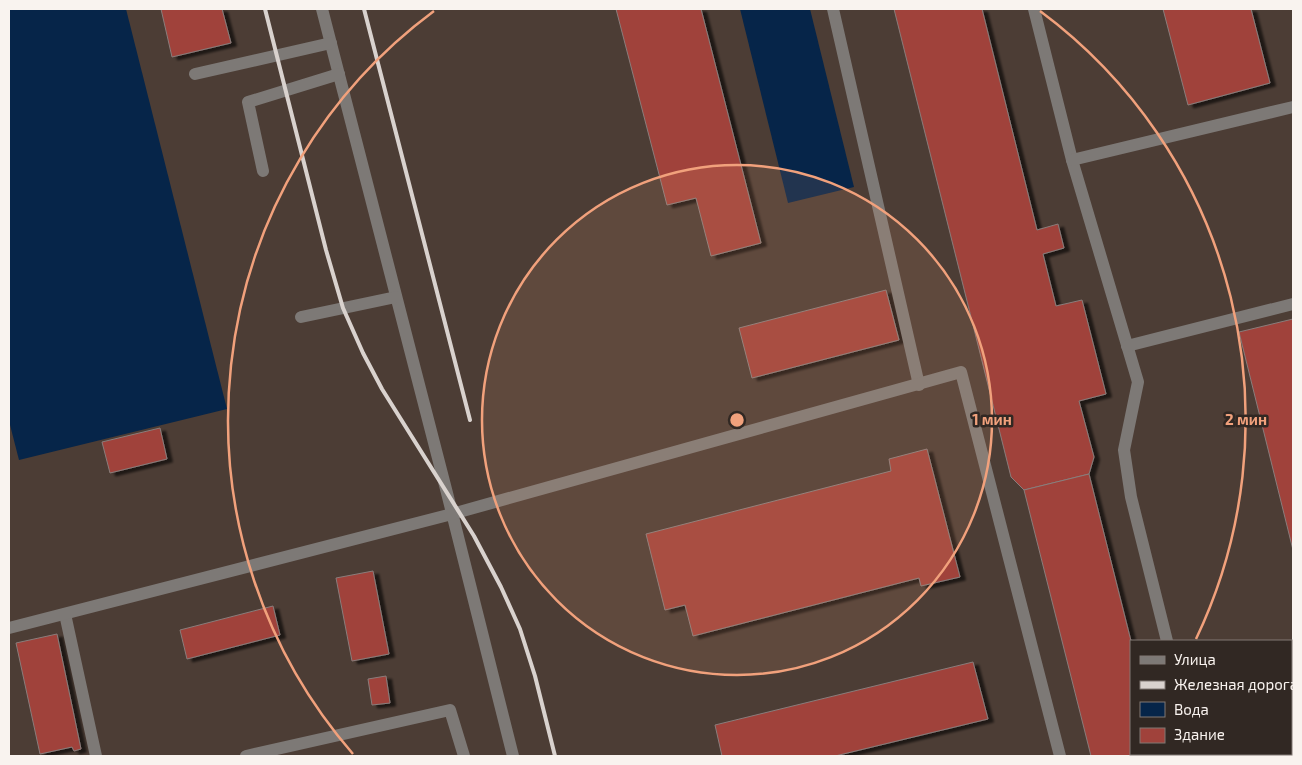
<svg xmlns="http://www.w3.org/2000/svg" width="1302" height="765" font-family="'Exo 2',sans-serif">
<defs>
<filter id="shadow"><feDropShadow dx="5.5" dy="3" stdDeviation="1" flood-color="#0009"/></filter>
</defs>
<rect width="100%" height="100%" fill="#3c322d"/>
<path fill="#4c3d35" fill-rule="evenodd" d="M9,9h1284v747h-1284zM1131,641h160v113h-160z"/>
<g fill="#062549">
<polygon points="9,9 126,9 227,409 19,460 9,421"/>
<polygon points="740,9 810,9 854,187 788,203"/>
</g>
<g fill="#a0423b" stroke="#8a7d7b" filter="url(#shadow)">
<polygon points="161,9 222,9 231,43 172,57"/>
<polygon points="616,9 701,9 761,243 711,256 696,198 667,205"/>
<polygon points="894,9 982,9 1037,230 1058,224 1064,248 1043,254 1056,306 1082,300 1106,394 1079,401 1094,457 1089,474 1024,490 1011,477"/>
<polygon points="1163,9 1251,9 1270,83 1188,105"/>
<polygon points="886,290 899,340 752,378 739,328"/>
<polygon points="1293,319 1293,550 1239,332"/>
<polygon points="160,428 167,459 110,473 102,442"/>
<polygon points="927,449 960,577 921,586 919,578 693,636 685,605 665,610 646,534 891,471 889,459"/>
<polygon points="1089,474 1131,641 1131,754 1159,754 1160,756 1091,756 1024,490"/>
<polygon points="373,571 389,654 352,661 336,578"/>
<polygon points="273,606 280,635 187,659 180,630"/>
<polygon points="57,634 81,749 74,751 72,747 40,754 16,643"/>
<polygon points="973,662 988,719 835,756 722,756 715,725"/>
<polygon points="386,676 390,703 372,705 368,679"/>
</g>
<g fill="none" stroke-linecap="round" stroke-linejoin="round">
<g stroke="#7d7976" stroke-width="12">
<polyline points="322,9 447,493 513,756"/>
<polyline points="833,9 919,385"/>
<polyline points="1034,9 1072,160 1138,382 1124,450 1131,497 1167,641"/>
<polyline points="195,74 331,43"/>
<polyline points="1072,160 1293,107"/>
<polyline points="263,171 248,102 339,74"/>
<polyline points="301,317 396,297"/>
<polyline points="1127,346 1293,304"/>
<polyline points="65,614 96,756"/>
<polyline points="9,628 452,514 961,372 1060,756"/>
<polyline points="1195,754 1196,756"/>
<polyline points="246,756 450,710 464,756"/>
</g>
<g stroke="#d9d2ce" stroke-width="4">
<polyline points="265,9 326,250 343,308 363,353 382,389 474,536 501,587 520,629 535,676 555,756"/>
<polyline points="364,9 470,420"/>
</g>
</g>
<circle cx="737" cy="420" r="255" fill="#f1a17c" fill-opacity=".12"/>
<g fill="none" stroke="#f1a17c" stroke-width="2.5">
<circle cx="737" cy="420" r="255"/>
<path d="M353 754A509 509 0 0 1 434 11M1040 11A509 509 0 0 1 1196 639"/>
</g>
<circle cx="737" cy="420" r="8" fill="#f1a17c" stroke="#312823" stroke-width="2.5"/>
<g font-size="15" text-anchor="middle" font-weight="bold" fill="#f1a17c" stroke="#312823" stroke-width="5" stroke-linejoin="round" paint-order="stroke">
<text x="992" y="425">1 мин</text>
<text x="1246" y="425">2 мин</text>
</g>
<rect width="1302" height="765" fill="none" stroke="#f9f3ef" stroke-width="20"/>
<rect x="1130" y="640" width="162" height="115" fill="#312823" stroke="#817975"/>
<rect x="1140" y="656" width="25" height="8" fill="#7d7976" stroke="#817975"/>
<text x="1174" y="665" font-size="15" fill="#f9f3ef">Улица</text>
<rect x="1140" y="681" width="25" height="8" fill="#d9d2ce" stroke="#817975"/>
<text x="1174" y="690" font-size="15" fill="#f9f3ef">Железная дорога</text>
<rect x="1140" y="702" width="25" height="15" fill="#062549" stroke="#817975"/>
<text x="1174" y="715" font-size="15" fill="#f9f3ef">Вода</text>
<rect x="1140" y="728" width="25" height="15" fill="#a0423b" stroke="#817975"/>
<text x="1174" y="740" font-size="15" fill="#f9f3ef">Здание</text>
</svg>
